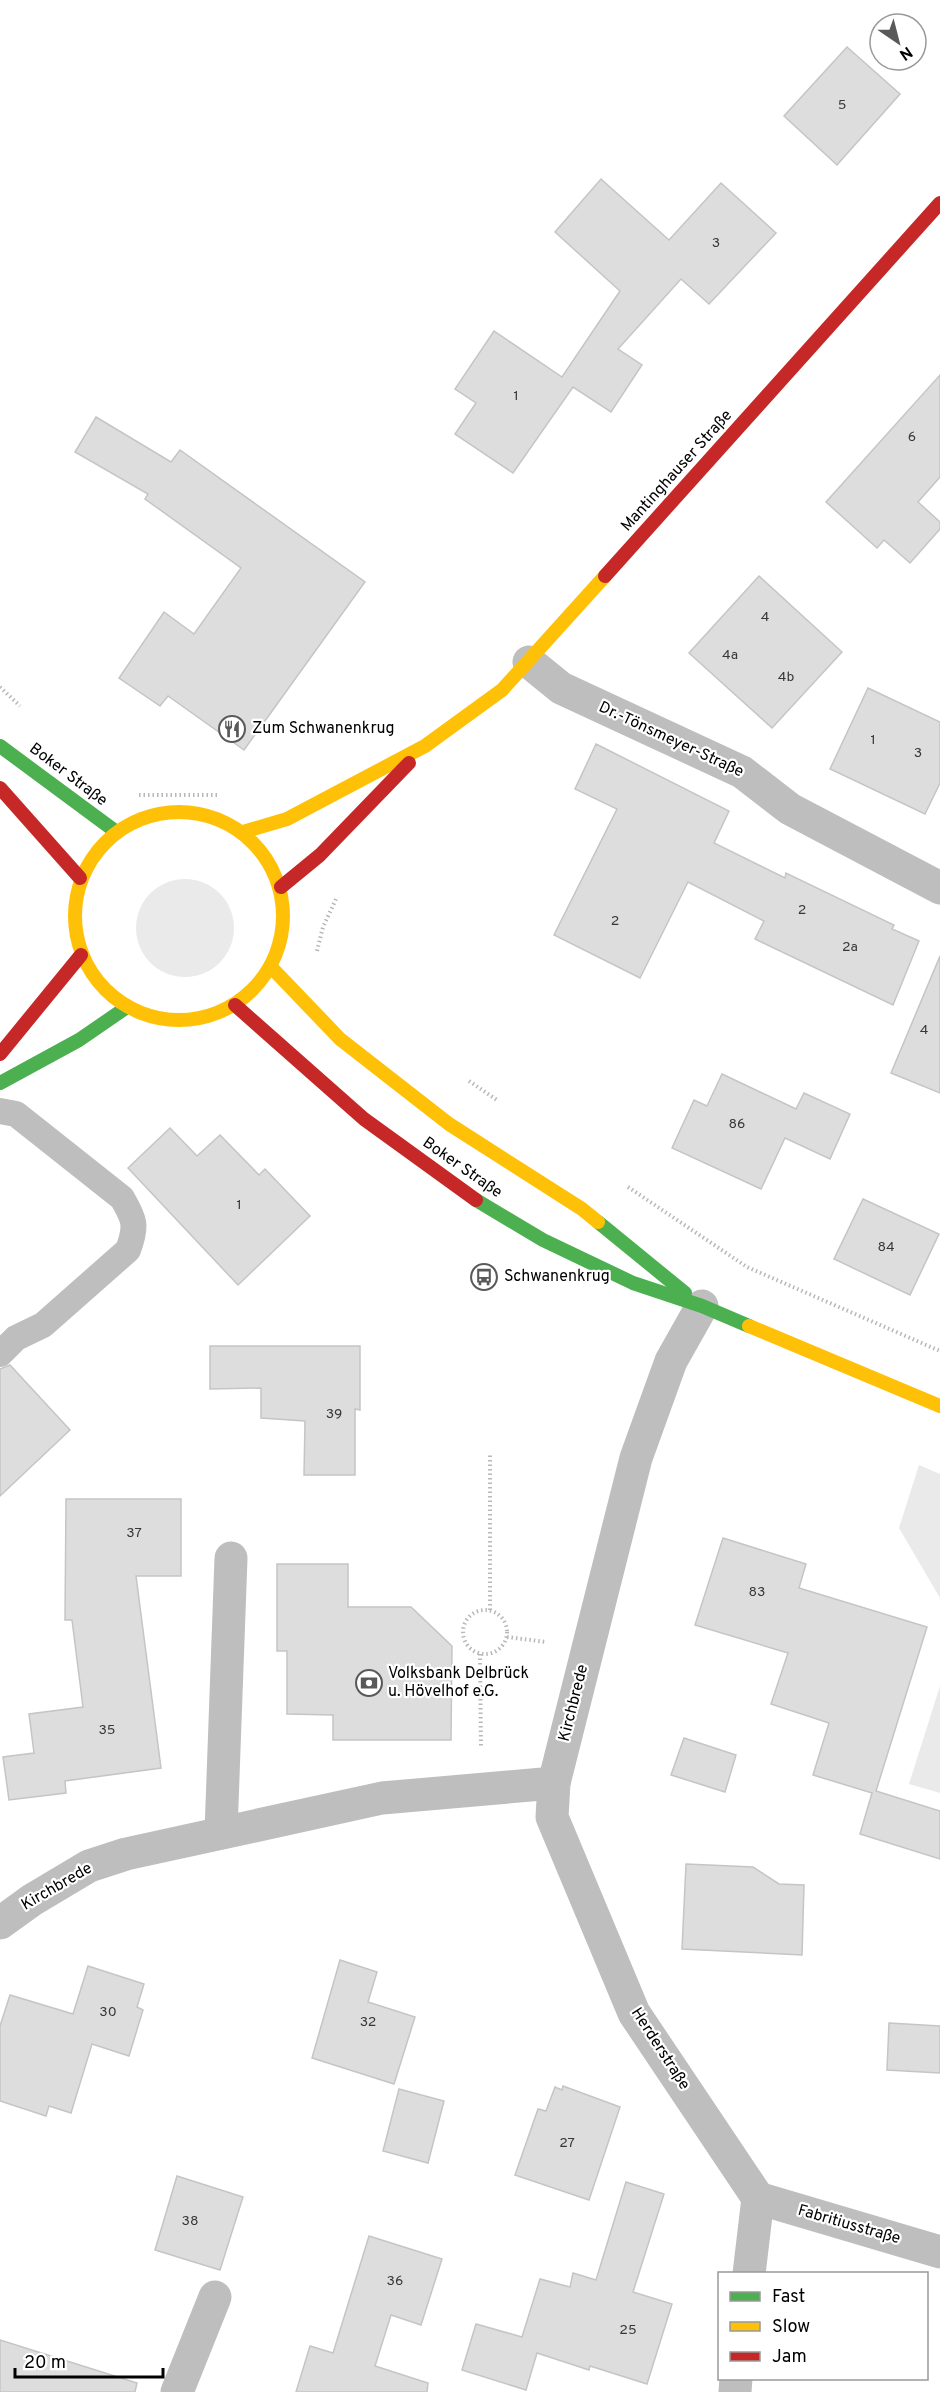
<svg xmlns="http://www.w3.org/2000/svg" width="940" height="2392" font-family="Overpass,sans-serif">
<rect width="100%" height="100%" fill="#fff"/>
<g fill="#eaeaea">
<circle cx="185" cy="928" r="49"/>
<polygon points="919,1465 940,1474 940,1598 899,1528"/>
<polygon points="940,1686 940,1793 909,1784"/>
</g>
<g fill="#ddd" stroke="#c5c5c5" stroke-width="1.5">
<polygon points="847,47 900,94 837,165 784,116"/>
<polygon points="601,179 669,240 721,183 776,233 709,304 681,279 618,349 642,365 611,412 573,387 513,473 455,434 476,403 455,389 494,331 562,377 620,291 555,232"/>
<polygon points="940,375 940,477 918,502 940,522 940,529 910,563 884,540 877,548 826,502"/>
<polygon points="96,417 171,462 180,450 365,582 244,750 168,696 160,706 119,678 164,612 194,634 241,568 145,499 148,494 75,452"/>
<polygon points="759,576 842,652 772,728 689,653"/>
<polygon points="868,688 940,722 940,783 925,814 830,769"/>
<polygon points="596,744 729,811 714,843 785,878 786,873 894,925 892,929 919,941 893,1005 755,939 764,921 688,882 640,978 554,935 617,809 575,789"/>
<polygon points="940,956 940,1093 891,1073"/>
<polygon points="722,1074 796,1109 804,1093 850,1114 830,1159 785,1138 761,1189 672,1148 694,1100 707,1106"/>
<polygon points="170,1128 197,1156 220,1135 259,1175 265,1169 310,1216 238,1285 128,1168"/>
<polygon points="863,1199 939,1234 910,1295 834,1259"/>
<polygon points="210,1346 360,1346 360,1410 355,1409 355,1475 304,1475 305,1421 261,1418 261,1388 210,1389"/>
<polygon points="10,1365 70,1430 0,1496 0,1369"/>
<polygon points="66,1499 181,1499 181,1576 136,1576 161,1768 65,1781 66,1793 9,1800 3,1757 34,1753 29,1714 83,1707 72,1620 65,1620"/>
<polygon points="723,1538 806,1564 799,1588 927,1627 876,1791 940,1811 940,1859 860,1834 872,1793 813,1775 829,1723 771,1704 788,1653 695,1625"/>
<polygon points="277,1564 348,1564 348,1607 411,1607 452,1646 451,1740 333,1740 333,1715 287,1714 287,1651 277,1651"/>
<polygon points="684,1738 736,1755 725,1792 671,1775"/>
<polygon points="686,1864 753,1867 779,1884 804,1885 802,1955 682,1949"/>
<polygon points="340,1960 377,1972 368,2002 415,2017 394,2084 312,2058"/>
<polygon points="88,1966 144,1984 137,2007 143,2010 129,2056 92,2044 71,2113 49,2106 46,2116 0,2101 0,2026 10,1995 73,2014"/>
<polygon points="889,2023 940,2026 940,2073 887,2070"/>
<polygon points="563,2086 620,2107 589,2200 515,2175 538,2109 546,2111 555,2087 562,2090"/>
<polygon points="399,2089 444,2101 428,2163 383,2151"/>
<polygon points="177,2176 243,2197 220,2270 155,2250"/>
<polygon points="626,2182 664,2194 633,2292 672,2304 647,2384 590,2366 589,2370 537,2353 526,2390 462,2370 476,2324 522,2337 540,2279 570,2287 573,2273 596,2280"/>
<polygon points="369,2236 442,2259 421,2325 391,2315 375,2366 428,2383 427,2392 296,2392 310,2346 333,2353"/>
<polygon points="0,2340 137,2383 135,2392 0,2392"/>
</g>
<g fill="none" stroke-linecap="round" stroke-linejoin="round">
<g stroke="#b8b8b8" stroke-width="4" stroke-dasharray="1.5 3" stroke-linecap="butt">
<polyline points="0,687 20,706"/>
<polyline points="139,795 219,795"/>
<polyline points="317,951 323,927 336,899"/>
<polyline points="469,1081 497,1100"/>
<polyline points="628,1187 747,1267 940,1351"/>
<circle cx="485" cy="1632" r="22"/>
<polyline points="490,1610 490,1454"/>
<polyline points="507,1637 546,1642"/>
<polyline points="480,1654 481,1747"/>
</g>
<path stroke="#bebebe" stroke-width="26" d="M0,1111l16,3 106,84c13,22 15,28 6,52l-85,75 -27,13 -16,16"/>
<g stroke="#bebebe" stroke-width="33">
<polyline points="529,662 561,688 742,772 790,809 940,888"/>
<polyline points="702,1306 671,1361 636,1458 554,1783 552,1817 634,2013 758,2198 749,2274"/>
<polyline points="221,1832 231,1558"/>
<polyline points="0,1923 32,1900 89,1866 126,1854 382,1798 554,1783"/>
<polyline points="758,2198 940,2252"/>
<polyline points="177,2392 215,2297"/>
<polyline points="735,2392 736,2378"/>
</g>
<g stroke="#4caf50" stroke-width="14">
<polyline points="0,746 115,831"/>
<polyline points="0,1083 79,1040 127,1007"/>
<polyline points="476,1200 543,1240 633,1283 702,1306 749,1326"/>
<polyline points="598,1222 685,1293"/>
</g>
<g stroke="#ffc107" stroke-width="14">
<circle cx="179" cy="916" r="104"/>
<polyline points="243,832 287,819 425,746 502,690 605,576"/>
<polyline points="271,967 340,1039 449,1124 582,1209 598,1222"/>
<polyline points="749,1326 940,1406"/>
</g>
<g stroke="#c62828" stroke-width="14">
<polyline points="605,576 940,203"/>
<polyline points="0,788 80,878"/>
<polyline points="281,887 320,855 409,763"/>
<polyline points="235,1005 364,1119 476,1200"/>
<polyline points="0,1054 81,955"/>
</g>
</g>
<defs>
<symbol id="restaurant-ring" viewBox="-11 -11 22 22"><circle r="9.5" fill="#fff" stroke="#595959" stroke-width="1.5"/><path d="M-5-6h1v4h1v-4h1v4h1v-4h1v5L-1.5 .5V6h-2V.5L-5-1ZM5-6V6H3V1.5H1.5Q1.5-4 5-6Z" fill="#595959"/></symbol>
<symbol id="bus-ring" viewBox="-11 -11 22 22"><circle r="9.5" fill="#fff" stroke="#595959" stroke-width="1.5"/><path d="M-5-6H5V4H4V6H2V4H-2V6H-4V4H-5ZM-3.5-4V0h7V-4ZM-3.5 1.2v1.5H-2V1.2ZM2 1.2v1.5H3.5V1.2Z" fill="#595959"/></symbol>
<symbol id="bank-ring" viewBox="-11 -11 22 22"><circle r="9.5" fill="#fff" stroke="#595959" stroke-width="1.5"/><path d="M-6-4H6V4H-6ZM0-2.3a2.3 2.3 0 1 0 0 4.6a2.3 2.3 0 1 0 0-4.6Z" fill="#595959"/></symbol>
</defs>
<g fill-rule="evenodd">
<use href="#restaurant-ring" x="217" y="714" width="30" height="30"/>
<use href="#bus-ring" x="469" y="1262" width="30" height="30"/>
<use href="#bank-ring" x="354" y="1668" width="30" height="30"/>
</g>
<g text-anchor="middle" dominant-baseline="central" stroke-width="4.5" stroke-linejoin="round" paint-order="stroke">
<g font-size="14" fill="#373737">
<text x="842" y="105">5</text>
<text x="716" y="243">3</text>
<text x="516" y="396">1</text>
<text x="912" y="437">6</text>
<text x="765" y="617">4</text>
<text x="730" y="655">4a</text>
<text x="786" y="677">4b</text>
<text x="873" y="740">1</text>
<text x="918" y="753">3</text>
<text x="802" y="910">2</text>
<text x="615" y="921">2</text>
<text x="850" y="947">2a</text>
<text x="924" y="1030">4</text>
<text x="737" y="1124">86</text>
<text x="239" y="1205">1</text>
<text x="886" y="1247">84</text>
<text x="334" y="1414">39</text>
<text x="134" y="1533">37</text>
<text x="757" y="1592">83</text>
<text x="107" y="1730">35</text>
<text x="108" y="2012">30</text>
<text x="368" y="2022">32</text>
<text x="567" y="2143">27</text>
<text x="190" y="2221">38</text>
<text x="395" y="2281">36</text>
<text x="628" y="2330">25</text>
</g>
<g font-size="16" fill="#000" stroke="#fff">
<text transform="translate(677 471) rotate(-48)">Mantinghauser Straße</text>
<text transform="translate(671 740) rotate(25)">Dr.-Tönsmeyer-Straße</text>
<text transform="translate(68 775) rotate(37)">Boker Straße</text>
<text transform="translate(462 1168) rotate(35)">Boker Straße</text>
<text transform="translate(574 1703) rotate(-76)">Kirchbrede</text>
<text transform="translate(57 1887) rotate(-30)">Kirchbrede</text>
<text transform="translate(660 2049) rotate(57)">Herderstraße</text>
<text transform="translate(849 2225) rotate(16)">Fabritiusstraße</text>
</g>
<g font-size="16" fill="#000" stroke="#fff" text-anchor="start">
<text x="252" y="729">Zum Schwanenkrug</text>
<text x="504" y="1277">Schwanenkrug</text>
<text x="388" y="1674">Volksbank Delbrück<tspan x="388" dy="18">u. Hövelhof e.G.</tspan></text>
</g>
</g>
<rect x="718" y="2272" width="210" height="108" fill="#ffffff" stroke="#999999" stroke-width="1.5"/>
<rect x="730" y="2292" width="30" height="9" fill="#4caf50" stroke="#999999" stroke-width="1.5"/>
<text x="772" y="2302" font-size="18" fill="#000000">Fast</text>
<rect x="730" y="2322" width="30" height="9" fill="#ffc107" stroke="#999999" stroke-width="1.5"/>
<text x="772" y="2332" font-size="18" fill="#000000">Slow</text>
<rect x="730" y="2352" width="30" height="9" fill="#c62828" stroke="#999999" stroke-width="1.5"/>
<text x="772" y="2362" font-size="18" fill="#000000">Jam</text>
<g transform="translate(898 42) rotate(145)"><circle r="28" fill="#ffffff" stroke="#999999" stroke-width="1.5"/>
<path d="M0-4.5L10 22L0 15L-10 22Z" fill="#595959"/>
<text y="-9" font-size="16" font-weight="bold" text-anchor="middle" fill="#000000">N</text>
</g>
<path d="M15 2368v9h148v-9" fill="none" stroke="#000000" stroke-width="3"/>
<text x="24" y="2368" font-size="18" fill="#000000" stroke="#ffffff" stroke-width="4.5" paint-order="stroke">20 m</text>
</svg>
